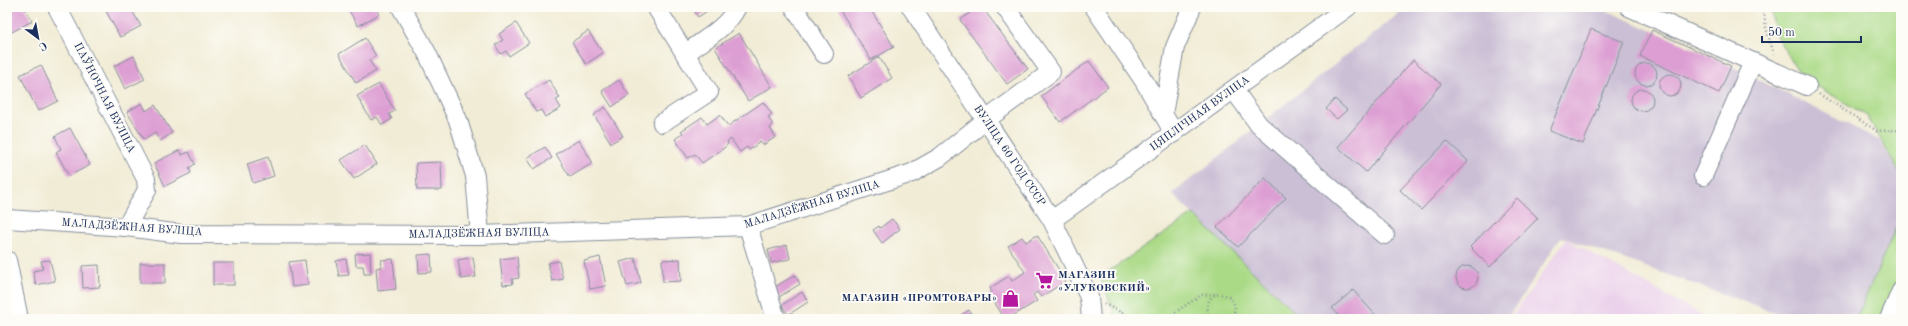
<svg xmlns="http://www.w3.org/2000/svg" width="1908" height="326" font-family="'Old Standard TT',serif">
<rect width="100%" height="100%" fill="#fdfcf7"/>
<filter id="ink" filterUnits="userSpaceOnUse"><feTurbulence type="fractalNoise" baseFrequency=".025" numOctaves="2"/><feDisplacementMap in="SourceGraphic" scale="8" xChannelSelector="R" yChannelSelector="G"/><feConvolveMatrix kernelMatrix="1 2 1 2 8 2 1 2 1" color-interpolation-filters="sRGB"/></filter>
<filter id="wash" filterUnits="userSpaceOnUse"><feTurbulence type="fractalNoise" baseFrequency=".012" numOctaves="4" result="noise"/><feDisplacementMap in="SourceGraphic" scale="16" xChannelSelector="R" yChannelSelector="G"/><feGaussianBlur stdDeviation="0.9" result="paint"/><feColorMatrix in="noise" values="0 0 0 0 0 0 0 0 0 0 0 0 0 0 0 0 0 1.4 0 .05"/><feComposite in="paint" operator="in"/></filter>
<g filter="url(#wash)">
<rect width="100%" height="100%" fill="#f1ecd5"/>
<polygon fill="#ebd1eb" points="1566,239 1709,319 1510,319"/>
<polygon fill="#cbbfd5" points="1407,7 1599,7 1731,66 1879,140 1901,175 1901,216 1856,319 1793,319 1561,237 1507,319 1302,319 1172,194"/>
<g fill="#abda87" stroke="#638472">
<polygon points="1770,7 1901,7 1901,175 1867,116 1802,77 1776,36"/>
<polygon points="1193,214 1302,319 1117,319 1100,277"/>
<polygon points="1901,216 1901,319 1856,319"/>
</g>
<g id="blocks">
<g fill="#dd9fd3">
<polygon points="7,7 24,7 32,21 12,32 7,24"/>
<polygon points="113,7 130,7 141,26 120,37 106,11"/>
<polygon points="347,7 375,7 379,14 358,26"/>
<polygon points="692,7 713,7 698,17"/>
<polygon points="838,7 869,7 894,47 871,60"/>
<polygon points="978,7 982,7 1028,69 1007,84 960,20"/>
<polygon points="516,23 529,43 509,56 506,51 501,54 495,45 503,40 499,34"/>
<polygon points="1591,29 1624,42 1583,144 1549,131"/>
<polygon points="1652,30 1731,66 1719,93 1640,56"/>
<polygon points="588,31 603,53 586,64 572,42"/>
<polygon points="739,33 772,87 748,101 715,48"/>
<polygon points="365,38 376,56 369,60 376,71 356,83 339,54"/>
<polygon points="134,56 145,79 125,89 114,66"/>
<polygon points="879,57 892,78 861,98 848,76"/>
<polygon points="1413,60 1441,84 1366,172 1338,147"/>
<polygon points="1089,61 1108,87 1060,122 1041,96"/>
<circle cx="1646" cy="74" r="11"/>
<polygon points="41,65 58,101 38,111 20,75"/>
<circle cx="1670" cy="85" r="11"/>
<polygon points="549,80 560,98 556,100 561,108 545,117 541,110 536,112 525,94"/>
<polygon points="619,80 629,95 612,107 602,91"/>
<polygon points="379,84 395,111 389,114 392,119 382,125 377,117 371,120 357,96"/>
<circle cx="1642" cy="100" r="11"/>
<polygon points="1335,99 1347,110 1337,119 1326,109"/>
<polygon points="763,102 772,114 768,117 773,125 770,128 776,137 763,145 760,142 749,150 747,147 740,152 731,139 727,142 728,144 724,148 702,163 695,154 688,158 675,139 683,133 681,131 702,117 707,124 720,115 728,126"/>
<polygon points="142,103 146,111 155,105 172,133 160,141 155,133 144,140 127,112"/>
<polygon points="605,107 623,136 611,143 594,115"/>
<polygon points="70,128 90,165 69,176 56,152 61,149 55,136"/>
<polygon points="579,140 593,163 570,177 556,154"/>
<polygon points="1447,141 1468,161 1421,210 1400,190"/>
<polygon points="365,145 377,164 354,179 341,160"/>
<polygon points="545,147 552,158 534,169 527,158"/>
<polygon points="180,150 182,155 189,152 195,164 189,168 191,173 165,186 154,163"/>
<polygon points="268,157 274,176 253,183 247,164"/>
<polygon points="441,162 442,190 417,190 416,163"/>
<polygon points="1265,178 1286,198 1238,247 1217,227"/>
<polygon points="1517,198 1538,218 1490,267 1470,247"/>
<polygon points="892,219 900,229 882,243 873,230 879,226 880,228"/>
<polygon points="1037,235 1066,281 1041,297 1037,292 1033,295 1037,301 1008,319 1005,319 989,294 992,292 990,288 1009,276 1012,281 1025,272 1008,246 1022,237 1026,242"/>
<polygon points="787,245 790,259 771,263 768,250"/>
<polygon points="370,253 371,274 364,274 363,266 356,266 355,254"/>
<polygon points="431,254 432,272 419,273 418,255"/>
<polygon points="473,257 476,277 461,279 458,260"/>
<polygon points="517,257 519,278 512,279 513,284 503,285 500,259"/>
<polygon points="600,257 606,286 590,289 584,261"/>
<polygon points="635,258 641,283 627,286 620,262"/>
<polygon points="346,259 349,275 339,276 336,261"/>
<polygon points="393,259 396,289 378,291 376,268 382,267 381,260"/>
<polygon points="680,259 681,281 663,282 662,260"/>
<polygon points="50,260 55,281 36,285 33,271 43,269 41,261"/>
<polygon points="305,260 308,285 292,287 289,262"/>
<polygon points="559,261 563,279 552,281 548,263"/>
<rect x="140" y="263" width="25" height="20"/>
<rect x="213" y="263" width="21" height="22"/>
<polygon points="99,265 100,287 83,288 82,266"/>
<circle cx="1467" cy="277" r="11"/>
<polygon points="795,275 800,284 779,297 773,288"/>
<polygon points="1353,290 1379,319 1342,319 1332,308"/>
<polygon points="802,292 808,302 788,315 782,305"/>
<polygon points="969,310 974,319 959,319 958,317"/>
</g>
</g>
</g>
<g filter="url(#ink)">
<use href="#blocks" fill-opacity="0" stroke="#868e9a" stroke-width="1"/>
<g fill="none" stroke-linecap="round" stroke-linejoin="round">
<defs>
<g id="minor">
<polyline points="57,7 146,179 147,190 126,227"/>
<polyline points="401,7 427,53 458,120 475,176 480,235"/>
<polyline points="656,7 709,92 662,123"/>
<polyline points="794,7 824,54"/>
<polyline points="911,7 1052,220 1089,297 1091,319"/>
<polyline points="1094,7 1144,81 1163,114"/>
<polyline points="1629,7 1807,86"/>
<path d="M685,54c18,-14 42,-26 52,-47"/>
<polyline points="1234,90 1259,125 1385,235"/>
<polyline points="1174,133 1163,114 1175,47 1192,7"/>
<polyline points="1703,176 1753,62"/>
<polyline points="7,219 126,227 181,234 480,235 748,226 912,173 940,157 986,120 1051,72 1005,7"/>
<polyline points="1052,220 1348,7"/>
<polyline points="748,226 776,319"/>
<polyline points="7,260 19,319"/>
<polyline points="1889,319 1901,291"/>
</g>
</defs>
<use href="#minor" stroke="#868e9a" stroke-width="20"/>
<g stroke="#868e9a" stroke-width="2.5" stroke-dasharray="1 3" stroke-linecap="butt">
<polyline points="1763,7 1766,28 1774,54"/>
<polyline points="1819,94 1877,131 1901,130"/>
<polyline points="1104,304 1135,319"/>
<polyline points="1165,319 1201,295 1215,294"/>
<polyline points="1203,319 1208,316"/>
<path d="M1213,319l-5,-3c0,-4 -1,-9 0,-13 7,-21 41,0 20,16"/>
</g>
<use href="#minor" stroke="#fff" stroke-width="18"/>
</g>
</g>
<defs>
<symbol id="supermarket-bare" viewBox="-9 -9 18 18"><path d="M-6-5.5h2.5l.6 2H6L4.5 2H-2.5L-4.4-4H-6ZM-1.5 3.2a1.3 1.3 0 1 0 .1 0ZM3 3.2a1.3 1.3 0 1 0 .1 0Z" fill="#b5179e" stroke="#fdfcf7" stroke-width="2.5" paint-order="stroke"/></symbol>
<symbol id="shop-bare" viewBox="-9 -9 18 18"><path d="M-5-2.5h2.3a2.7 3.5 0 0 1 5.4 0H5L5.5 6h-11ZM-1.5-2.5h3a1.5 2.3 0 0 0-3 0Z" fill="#b5179e" stroke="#fdfcf7" stroke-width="2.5" paint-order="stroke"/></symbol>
</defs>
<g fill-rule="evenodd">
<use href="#supermarket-bare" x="1032" y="268" width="25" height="25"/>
<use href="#shop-bare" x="998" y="286" width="25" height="25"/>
</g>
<g text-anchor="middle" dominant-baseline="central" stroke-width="3.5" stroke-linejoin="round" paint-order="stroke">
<g font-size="11" fill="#1b2f5e" stroke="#fdfcf7">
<text transform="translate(104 98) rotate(63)">ПАЎНОЧНАЯ ВУЛІЦА</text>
<text transform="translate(1200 114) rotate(-36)">ЦЯПЛІЧНАЯ ВУЛІЦА</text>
<text transform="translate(1009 156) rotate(56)">ВУЛІЦА 60 ГОД СССР</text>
<text transform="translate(812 205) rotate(-17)">МАЛАДЗЁЖНАЯ ВУЛІЦА</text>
<text transform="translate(132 228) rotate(4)">МАЛАДЗЁЖНАЯ ВУЛІЦА</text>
<text transform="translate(479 234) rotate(-1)">МАЛАДЗЁЖНАЯ ВУЛІЦА</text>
</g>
<g font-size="11" font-weight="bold" fill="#1b2f5e" stroke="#fdfcf7" text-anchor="start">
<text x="1058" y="275">МАГАЗИН<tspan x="1058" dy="13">«УЛУКОВСКИЙ»</tspan></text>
<text x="997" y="298" text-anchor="end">МАГАЗИН «ПРОМТОВАРЫ»</text>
</g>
</g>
<rect width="1908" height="326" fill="none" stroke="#fdfcf7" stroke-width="24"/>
<g transform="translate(38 38) rotate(148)" stroke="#fdfcf7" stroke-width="3" paint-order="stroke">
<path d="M0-3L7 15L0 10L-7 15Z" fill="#1b2f5e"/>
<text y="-6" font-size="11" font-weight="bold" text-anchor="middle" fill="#1b2f5e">С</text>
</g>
<path d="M1762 36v6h99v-6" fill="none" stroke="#1b2f5e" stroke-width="2"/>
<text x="1768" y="36" font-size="12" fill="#1b2f5e" stroke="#fdfcf7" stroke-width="3" paint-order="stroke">50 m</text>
</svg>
